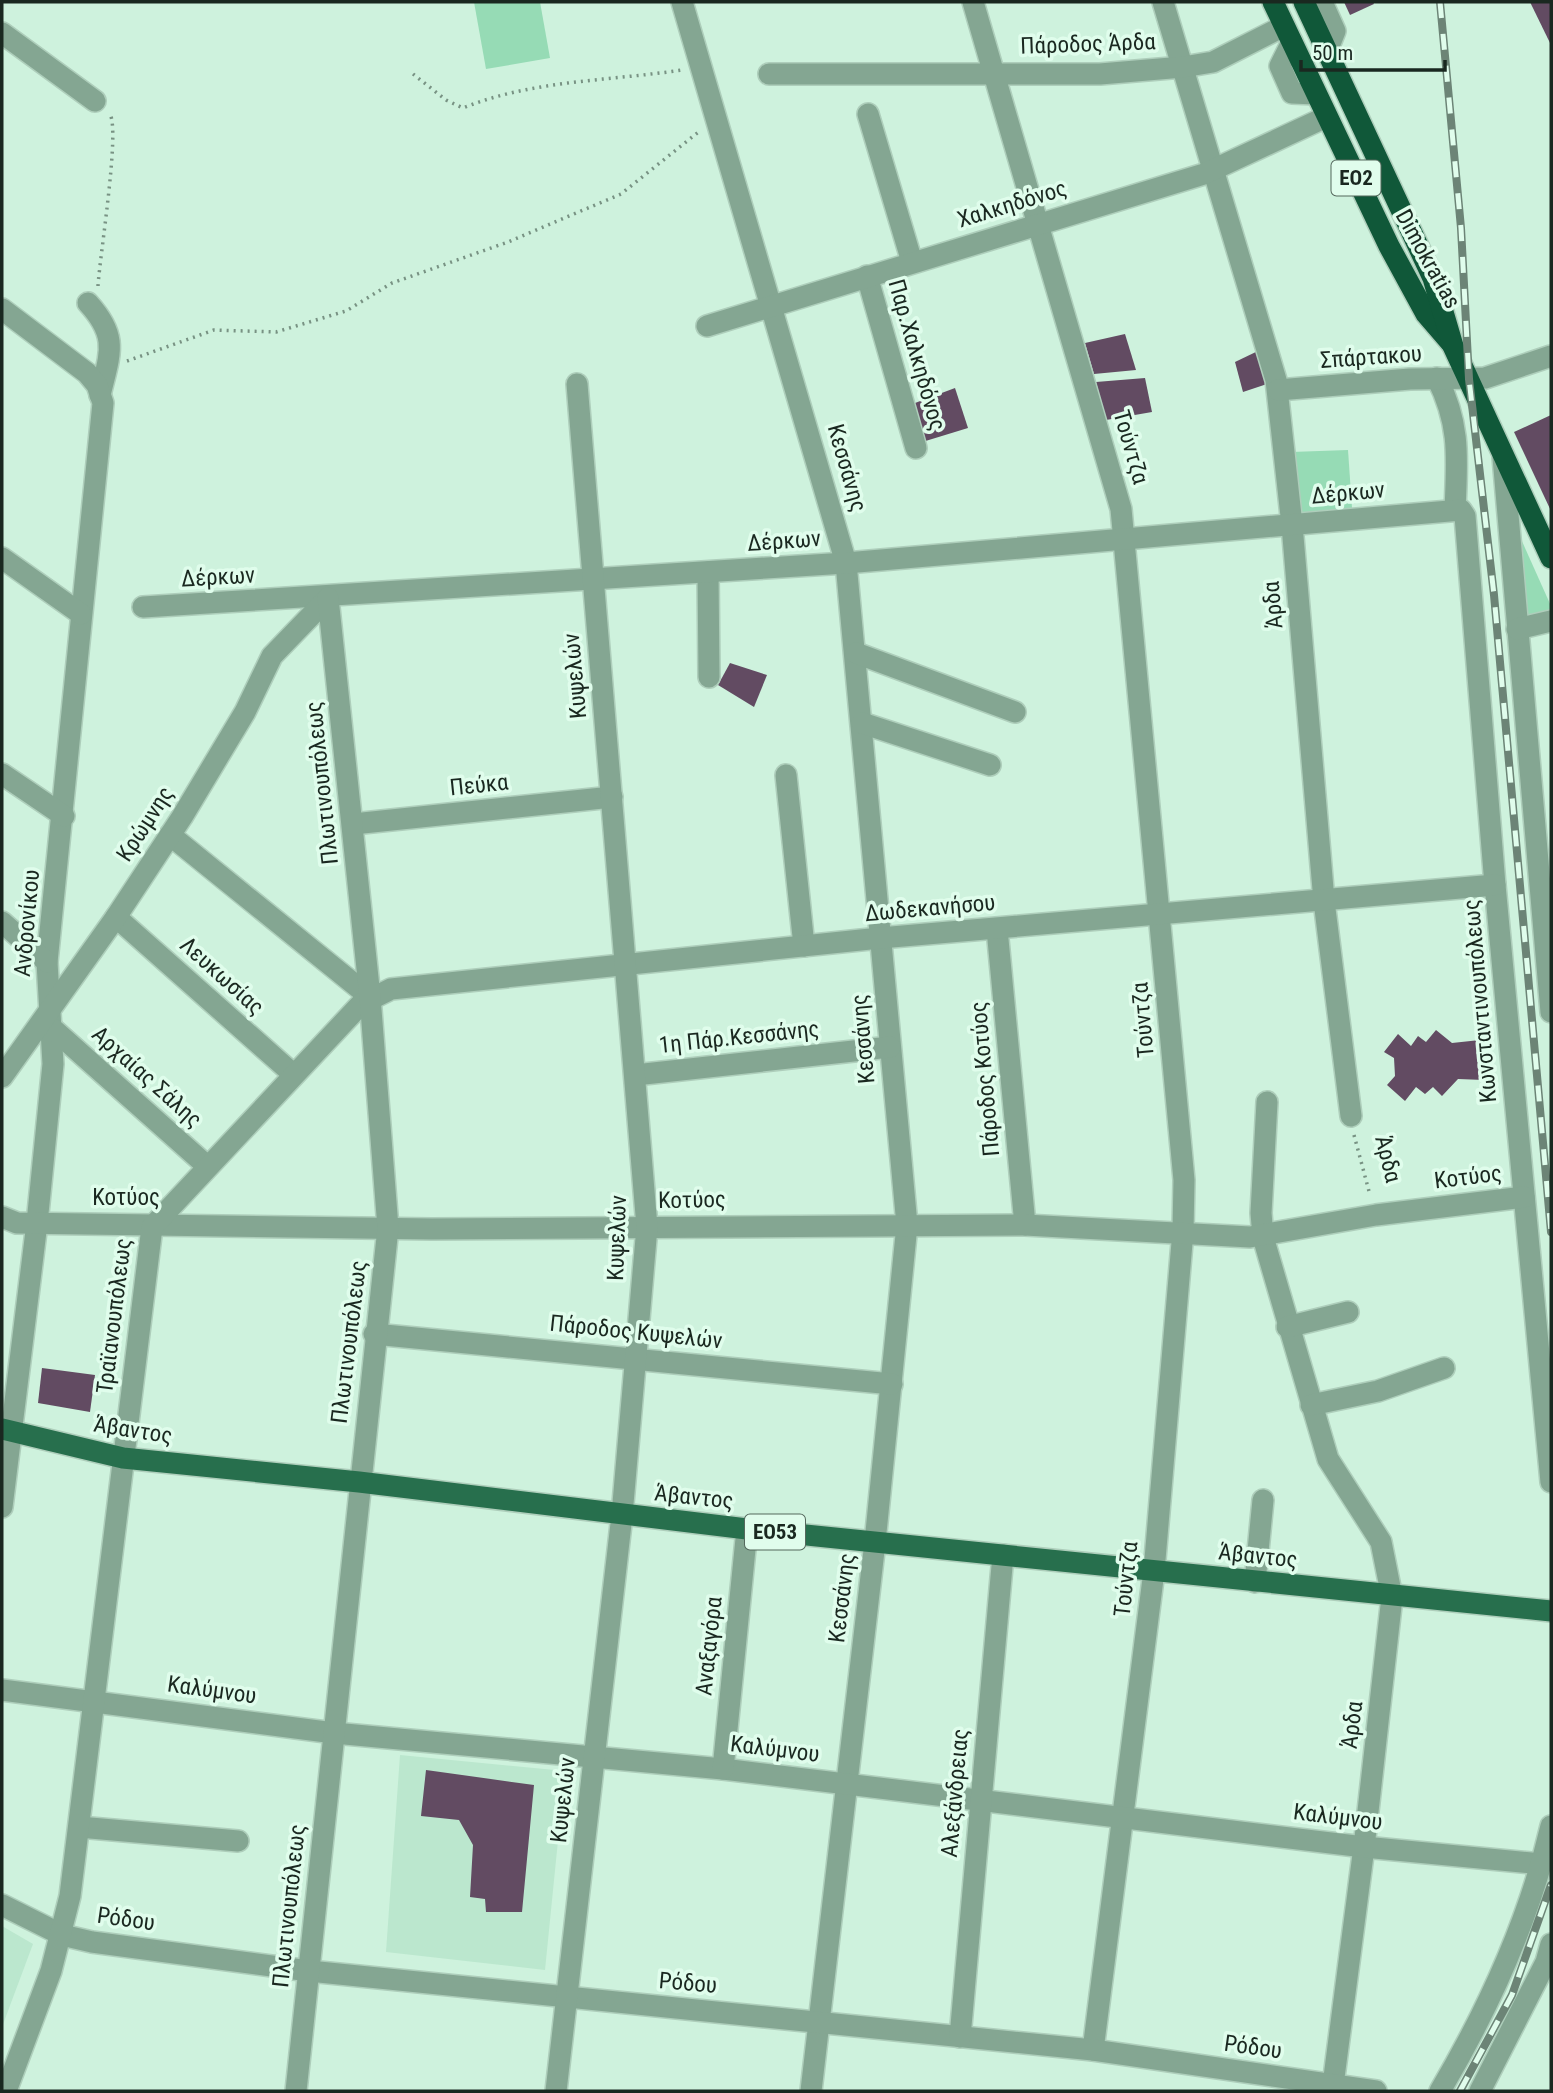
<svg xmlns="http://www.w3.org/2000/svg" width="1553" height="2093" font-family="'Roboto Condensed',sans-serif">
<rect width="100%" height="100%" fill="#cef2dd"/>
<g fill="#bbe7ce">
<polygon points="400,1755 565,1771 545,1970 386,1952"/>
<polygon points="2,1926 33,1944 2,2027"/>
</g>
<g fill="#96dbb5">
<polygon points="474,2 540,2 550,58 486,69"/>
<polygon points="1348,450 1352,508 1297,513 1291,452"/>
<polygon points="1521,539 1551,606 1551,612 1527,618"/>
</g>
<g fill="#624b62">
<polygon points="1344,2 1373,2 1374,4 1350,15"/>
<polygon points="1530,2 1551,2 1551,45"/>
<polygon points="1125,334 1136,370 1094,374 1085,343"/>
<polygon points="1260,350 1267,384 1243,392 1235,362"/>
<polygon points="1145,378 1152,412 1106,420 1096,382"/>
<polygon points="955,388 968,428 919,443 907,406"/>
<polygon points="1551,415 1551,511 1514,432"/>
<polygon points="730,663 767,675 754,707 718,685"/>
<polygon points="1436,1030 1452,1043 1480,1040 1477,1061 1484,1080 1458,1079 1442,1096 1433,1087 1425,1094 1416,1087 1405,1101 1387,1085 1395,1076 1394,1058 1384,1052 1398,1034 1411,1046 1418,1036 1426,1042"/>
<polygon points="42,1368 95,1375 90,1412 38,1403"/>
<polygon points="426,1770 534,1785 522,1912 486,1912 485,1899 470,1897 473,1845 459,1820 421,1816"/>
</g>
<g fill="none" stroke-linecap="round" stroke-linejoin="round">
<defs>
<g id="minor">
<polyline points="682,2 846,563 907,1225 875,1542 811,2091"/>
<polyline points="973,2 1121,509 1184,1180 1183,1231 1154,1571 1093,2050"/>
<polyline points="1163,2 1276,380 1292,525 1324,901 1351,1116"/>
<polyline points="1322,2 1335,31 1327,51"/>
<polyline points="2,33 95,101"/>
<polyline points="1292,42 1280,66 1292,93 1316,94"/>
<polyline points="769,74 1100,74 1183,67 1213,62 1284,26"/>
<polyline points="868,114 912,262"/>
<polyline points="867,276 916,448"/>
<path d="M88,303c31,34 22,50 12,92"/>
<polyline points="2,309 87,373 97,385 103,403 47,962 53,1064 37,1223 2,1507"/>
<polyline points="707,326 1204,174 1326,117"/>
<path d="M1437,378c24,48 20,81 18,132"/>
<polyline points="1278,390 1410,379 1485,378 1551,356"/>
<polyline points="1503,457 1551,1012"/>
<polyline points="2,558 81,614"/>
<polyline points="708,572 709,677"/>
<polyline points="143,607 846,563 1461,510 1465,516 1495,885 1551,1482"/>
<polyline points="1517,629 1551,621"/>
<polyline points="856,653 1015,712"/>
<polyline points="862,723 990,765"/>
<polyline points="2,774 64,816"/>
<polyline points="786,775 804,946"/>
<polyline points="353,824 612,797"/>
<polyline points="170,835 370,997"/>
<polyline points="116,917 293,1074"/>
<polyline points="2,922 47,962"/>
<polyline points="997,929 1025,1225"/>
<polyline points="52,1028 207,1166"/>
<polyline points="635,1075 890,1047"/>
<polyline points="2,1077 116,917 182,817 245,712 272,656 328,598"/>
<polyline points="1267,1102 1261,1213 1263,1237 1328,1459 1381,1542 1392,1597 1364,1847 1333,2085"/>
<polyline points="2,1217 17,1223 432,1229 1025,1225 1250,1237 1376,1215 1524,1197"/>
<polyline points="1287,1327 1348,1312"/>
<polyline points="374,1334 892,1384"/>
<polyline points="1311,1405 1378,1391 1444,1368"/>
<polyline points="1255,1582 1263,1500"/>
<polyline points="2,1690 334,1733 723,1769 1364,1847 1542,1864"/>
<polyline points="723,1769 747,1529"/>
<polyline points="79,1827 238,1841"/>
<polyline points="2,1905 62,1935 92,1942 309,1971 1093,2050 1376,2091"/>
<polyline points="960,2037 1003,1555"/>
<polyline points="6,2091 51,1971 70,1896 152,1227 361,1004 391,989 880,938 1495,885"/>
<polyline points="296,2091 388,1228 370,997 328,598"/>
<polyline points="556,2091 622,1515 647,1227 577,384"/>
<path d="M1440,2091c49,-83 89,-170 111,-265"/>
<polyline points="1480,2091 1546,1962 1551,1944"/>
</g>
<polyline id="major" points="2,1429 123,1458 359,1482 747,1529 1551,1611"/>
<g id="highway">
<polyline points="1273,2 1389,246 1426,314 1451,343"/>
<polyline points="1304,2 1433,278 1453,346 1551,558"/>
</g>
</defs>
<use href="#minor" stroke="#aecebb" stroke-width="24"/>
<use href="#major" stroke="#aecebb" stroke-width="24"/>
<use href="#highway" stroke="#aecebb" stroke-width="24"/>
<g stroke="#789283" stroke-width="3.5" stroke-dasharray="2 5" stroke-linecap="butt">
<path d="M413,74l33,26 17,8c69,-28 146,-27 219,-38"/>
<path d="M98,286c2,-32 22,-154 12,-172"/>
<polyline points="127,361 214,330 276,332 346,311 392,283 508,242 621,194 701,130"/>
<polyline points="1354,1135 1370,1195"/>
</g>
<use href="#minor" stroke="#84a692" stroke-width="21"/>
<use href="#major" stroke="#276f4d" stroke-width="21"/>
<use href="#highway" stroke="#105839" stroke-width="21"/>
<defs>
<g id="rail">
<polyline points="1440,2 1461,228 1469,379 1494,595 1551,1232"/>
<polyline points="1460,2091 1512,1995 1551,1885"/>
</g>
</defs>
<use href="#rail" stroke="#6c8476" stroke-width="8"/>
<use href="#rail" stroke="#e0fdec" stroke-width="5" stroke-dasharray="16" stroke-linecap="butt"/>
</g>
<g text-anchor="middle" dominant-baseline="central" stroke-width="7" stroke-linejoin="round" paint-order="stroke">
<g fill="#e0fdec" stroke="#55685d" stroke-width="2">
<rect x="1331.5" y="160.5" width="49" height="35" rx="5"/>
<rect x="745" y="1514.5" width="60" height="35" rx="5"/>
</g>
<g font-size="21" font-weight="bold" fill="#1a2820">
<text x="1356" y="178">ΕΟ2</text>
<text x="775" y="1532">ΕΟ53</text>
</g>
<g font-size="23" fill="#1a2820" stroke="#e0fdec">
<text transform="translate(1088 44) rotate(-2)">Πάροδος Άρδα</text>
<text transform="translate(1012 204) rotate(-17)">Χαλκηδόνος</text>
<text transform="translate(1428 259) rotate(61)">Dimokratias</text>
<text transform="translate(917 355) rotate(74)">Παρ.Χαλκηδόνος</text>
<text transform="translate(1371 357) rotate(-4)">Σπάρτακου</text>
<text transform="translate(1131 447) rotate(74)">Τούντζα</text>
<text transform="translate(847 468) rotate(74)">Κεσσάνης</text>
<text transform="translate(1348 493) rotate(-5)">Δέρκων</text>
<text transform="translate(784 541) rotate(-4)">Δέρκων</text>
<text transform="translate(218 577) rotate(-3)">Δέρκων</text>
<text transform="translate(1273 605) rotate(-95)">Άρδα</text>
<text transform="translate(575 676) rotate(-95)">Κυψελών</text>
<text transform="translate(322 783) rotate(-96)">Πλωτινουπόλεως</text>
<text transform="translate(479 785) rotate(-6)">Πεύκα</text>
<text transform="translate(145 824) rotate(-57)">Κρώμνης</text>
<text transform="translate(930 908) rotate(-5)">Δωδεκανήσου</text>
<text transform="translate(27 923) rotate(-85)">Ανδρονίκου</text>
<text transform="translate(222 976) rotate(42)">Λευκωσίας</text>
<text transform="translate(1480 1001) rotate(-95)">Κωνσταντινουπόλεως</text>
<text transform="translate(1143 1020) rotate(-95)">Τούντζα</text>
<text transform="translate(739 1037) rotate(-6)">1η Πάρ.Κεσσάνης</text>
<text transform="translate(863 1039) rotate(-95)">Κεσσάνης</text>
<text transform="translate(147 1077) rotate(42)">Αρχαίας Σάλης</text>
<text transform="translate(985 1079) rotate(-95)">Πάροδος Κοτύος</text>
<text transform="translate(1388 1159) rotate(76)">Άρδα</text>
<text transform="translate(1468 1177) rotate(-7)">Κοτύος</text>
<text x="126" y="1197">Κοτύος</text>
<text transform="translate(692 1200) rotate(-1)">Κοτύος</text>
<text transform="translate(617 1238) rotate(-88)">Κυψελών</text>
<text transform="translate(114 1316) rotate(-83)">Τραϊανουπόλεως</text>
<text transform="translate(636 1332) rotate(6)">Πάροδος Κυψελών</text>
<text transform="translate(349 1342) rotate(-83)">Πλωτινουπόλεως</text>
<text transform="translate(133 1430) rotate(9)">Άβαντος</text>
<text transform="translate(694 1497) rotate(6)">Άβαντος</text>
<text transform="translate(1258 1556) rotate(6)">Άβαντος</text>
<text transform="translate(1126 1579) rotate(-84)">Τούντζα</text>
<text transform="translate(842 1598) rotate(-83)">Κεσσάνης</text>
<text transform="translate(709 1646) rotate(-84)">Αναξαγόρα</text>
<text transform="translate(212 1690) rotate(8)">Καλύμνου</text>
<text transform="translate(1352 1725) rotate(-83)">Άρδα</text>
<text transform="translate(775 1749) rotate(7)">Καλύμνου</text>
<text transform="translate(955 1793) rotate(-85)">Αλεξάνδρειας</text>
<text transform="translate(563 1800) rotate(-84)">Κυψελών</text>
<text transform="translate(1338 1817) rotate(7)">Καλύμνου</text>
<text transform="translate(289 1906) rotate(-84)">Πλωτινουπόλεως</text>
<text transform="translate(126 1919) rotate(8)">Ρόδου</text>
<text transform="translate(688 1983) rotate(5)">Ρόδου</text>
<text transform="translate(1253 2047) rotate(8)">Ρόδου</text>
</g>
</g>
<rect width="1553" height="2093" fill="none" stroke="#1a2820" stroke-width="7"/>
<path d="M1301 60v10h144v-10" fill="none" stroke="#1a2820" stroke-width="3.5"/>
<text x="1312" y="60" font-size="21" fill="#1a2820" stroke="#e0fdec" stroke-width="5" paint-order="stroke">50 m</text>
</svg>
